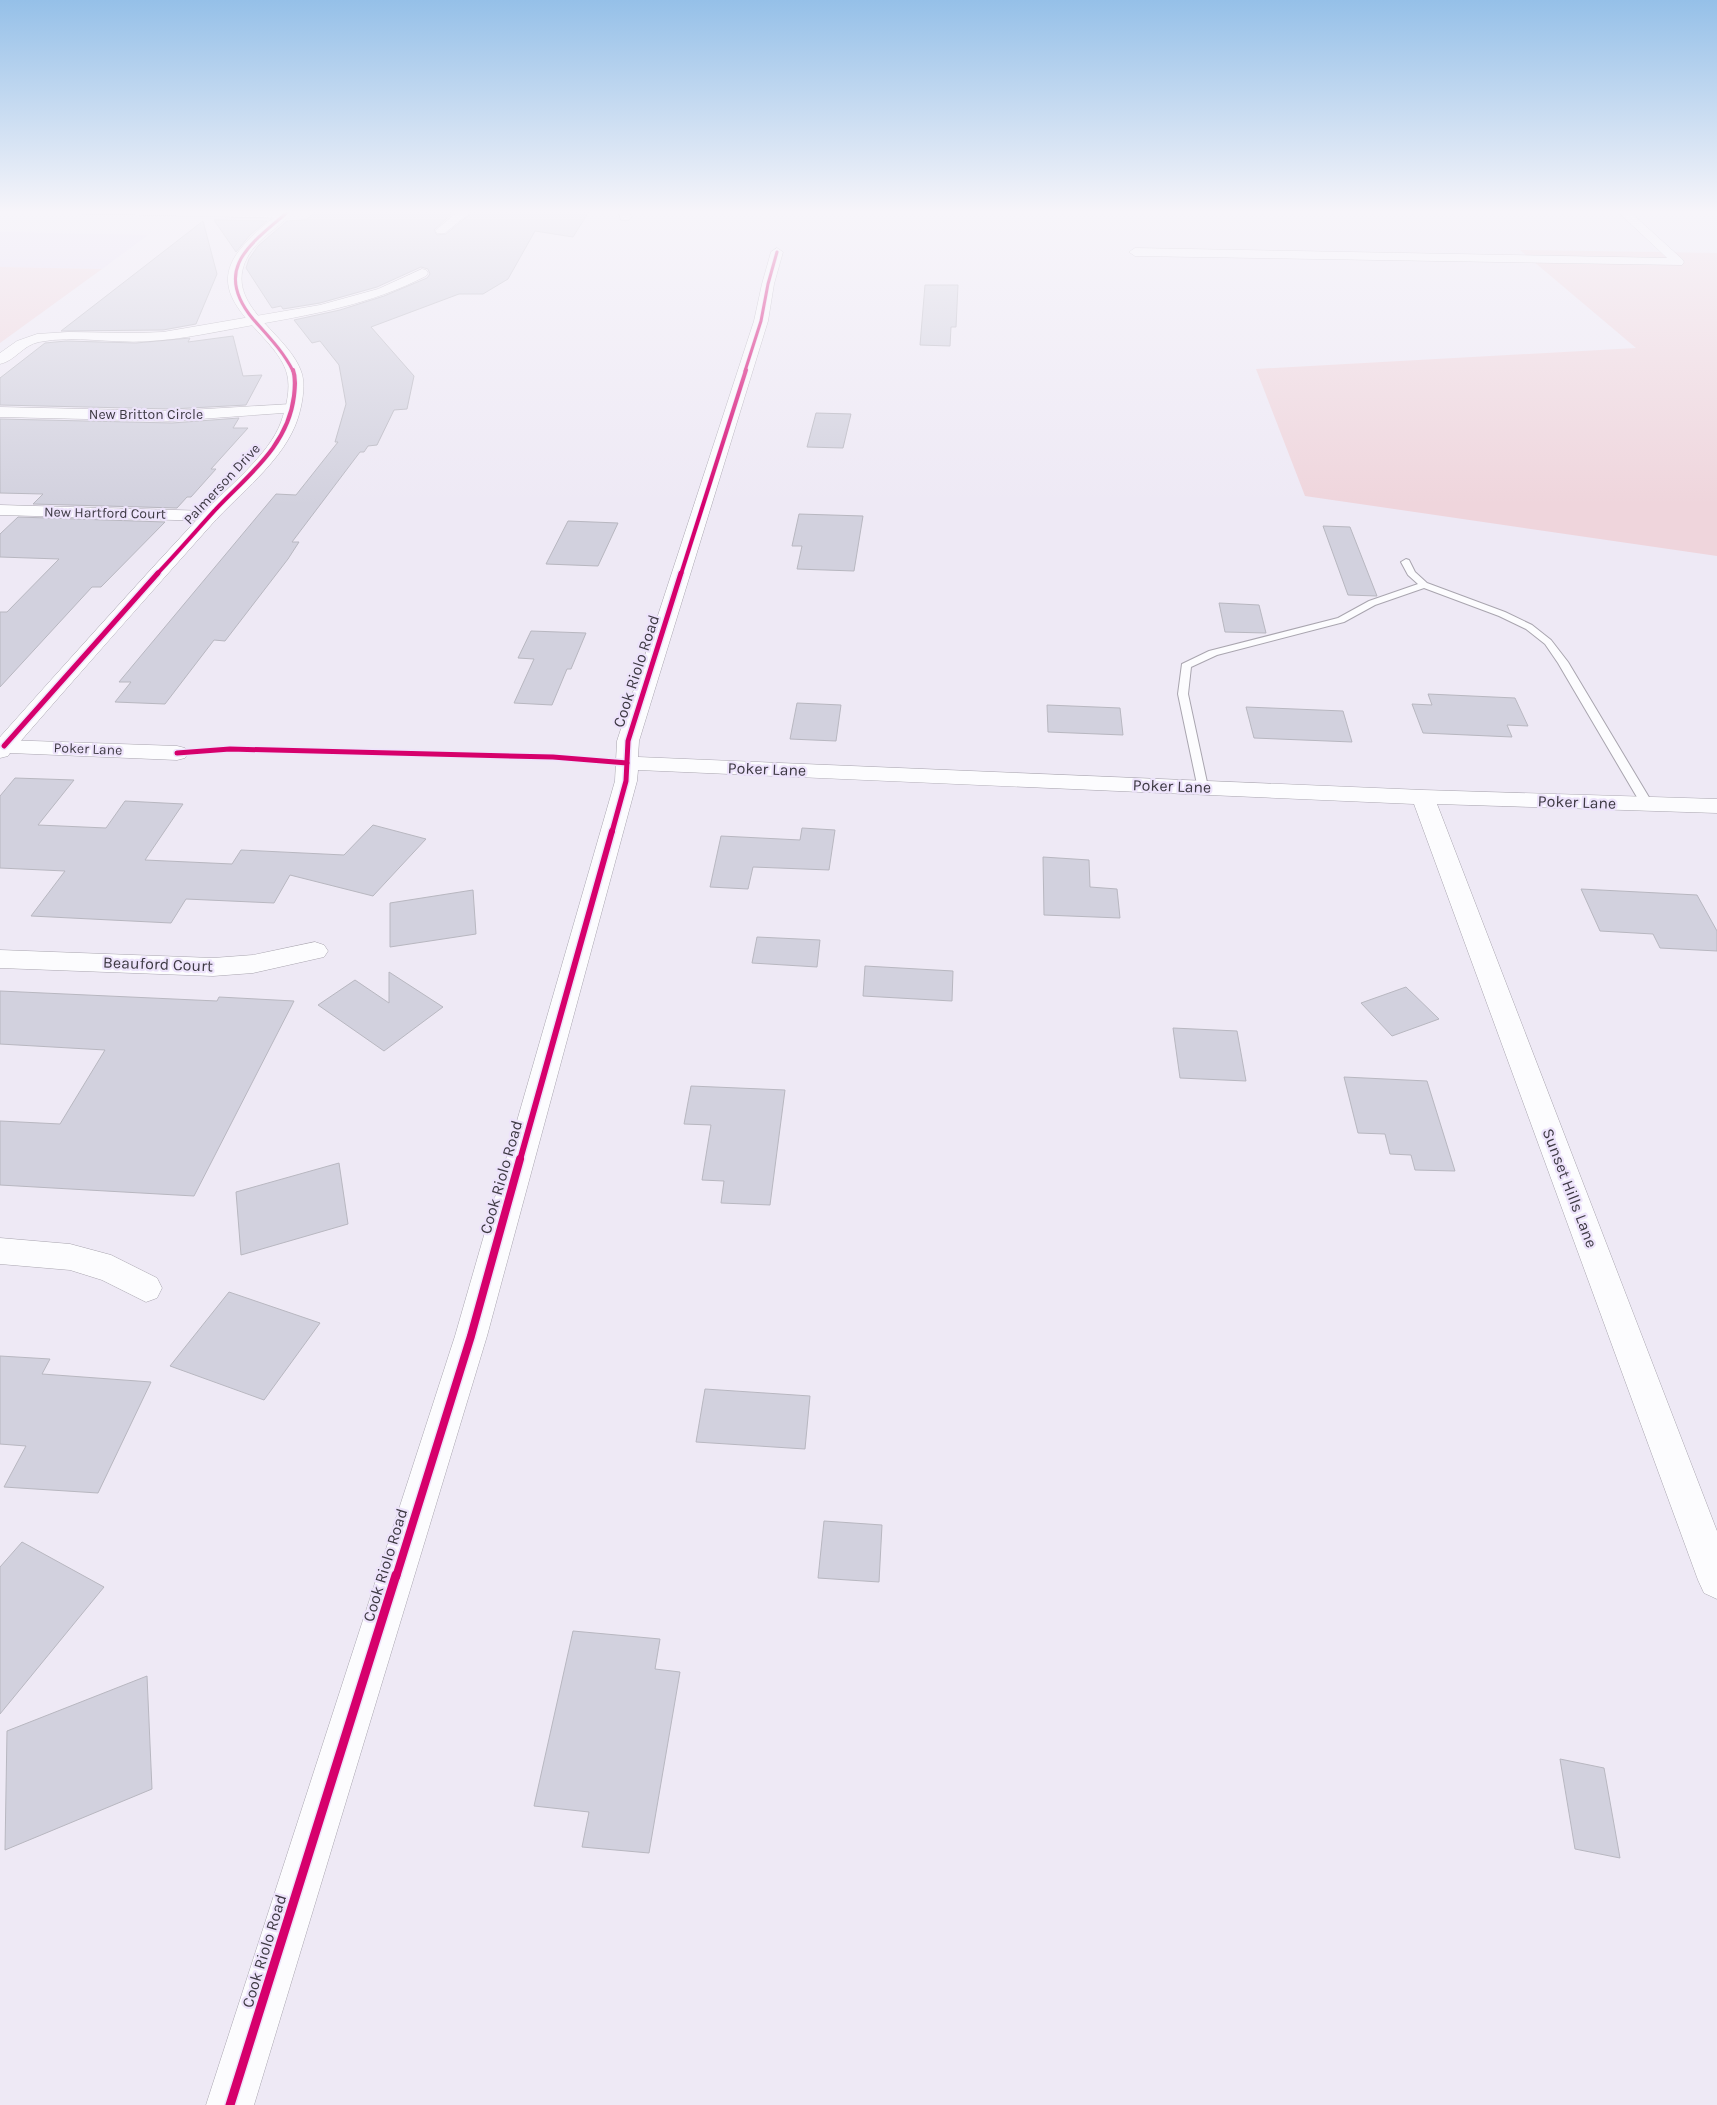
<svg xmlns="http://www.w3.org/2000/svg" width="1717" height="2105" font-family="Karla,sans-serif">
<rect width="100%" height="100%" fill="#eee9f5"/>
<polygon fill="#e7def4" points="0,232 148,235 102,269 0,267"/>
<g fill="#efd5dc">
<polygon points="1520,250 1717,253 1717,556 1305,496 1256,369 1636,348"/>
<polygon points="0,267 102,269 0,343"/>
</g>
<g fill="#d2d1de" stroke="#b8b7c0">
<polygon points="316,210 456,210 434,230 437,235 446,234 475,210 590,210 573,237 535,231 508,279 483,294 459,294 371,327 414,376 407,409 394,410 377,445 368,446 364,452 360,452 292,542 299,542 288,559 225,641 214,640 165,704 115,702 131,682 119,682 276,494 296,495 338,442 335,442 346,404 339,365 320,341 312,343 294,320 340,310 384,296 427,278 430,274 428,269 421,267 377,287 320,303 283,309 281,306 272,308 246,268 249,259 258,246 287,221 306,220"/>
<polygon points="214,220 267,221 250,235 236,252"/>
<polygon points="203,221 217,274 196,324 163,330 61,331"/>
<polygon points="925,285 958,285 956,327 951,327 950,346 920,345"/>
<polygon points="233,336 243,376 262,375 246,405 172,409 0,405 0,378 45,343 66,341 136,343 190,338 188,342"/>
<polygon points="816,413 851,414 843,448 807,447"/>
<polygon points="239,418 233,428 248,428 211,469 216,469 191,497 187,497 177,508 33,504 43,494 0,493 0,419 172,423"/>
<polygon points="799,514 863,516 854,571 797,569 802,546 792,546"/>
<polygon points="18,517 165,522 101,587 92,587 0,687 0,612 7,612 59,559 0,557 0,534"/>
<polygon points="568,521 618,523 598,566 546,564"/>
<polygon points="1323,526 1350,527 1377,596 1348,595"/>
<polygon points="1219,603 1259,605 1266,633 1225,632"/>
<polygon points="531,631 586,633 571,669 567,669 552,705 514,703 534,659 518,658"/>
<polygon points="1428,694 1515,698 1528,726 1507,725 1512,737 1423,733 1412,704 1432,705"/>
<polygon points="797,703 841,705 836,741 790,739"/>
<polygon points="1047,705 1120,708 1123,735 1048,732"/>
<polygon points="1246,707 1343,711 1352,742 1254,738"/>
<polygon points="15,778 74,780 38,825 106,828 125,801 183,804 145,860 232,864 241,850 344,855 373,825 426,839 373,896 290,875 274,903 186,899 171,923 31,916 65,871 0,868 0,796"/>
<polygon points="802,828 835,830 829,870 753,867 748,889 710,887 721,836 800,840"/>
<polygon points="1043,857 1089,860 1090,887 1117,889 1120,918 1044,915"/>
<polygon points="1581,889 1697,895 1717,931 1717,951 1660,948 1653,934 1600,931"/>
<polygon points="473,890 476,934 390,947 390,903"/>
<polygon points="757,937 820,940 817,967 752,963"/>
<polygon points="865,966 953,971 952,1001 863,996"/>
<polygon points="389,972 443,1007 384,1051 318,1005 355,980 389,1003"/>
<polygon points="1406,987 1439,1019 1392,1036 1361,1003"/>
<polygon points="0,991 217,1001 219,997 294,1001 194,1196 0,1185 0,1121 60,1124 105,1050 0,1044"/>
<polygon points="1173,1028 1237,1031 1246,1081 1180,1078"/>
<polygon points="1344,1077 1427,1081 1455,1171 1415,1170 1411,1155 1390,1154 1385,1134 1358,1133"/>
<polygon points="691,1086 785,1090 770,1205 721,1203 724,1181 702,1180 711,1125 684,1124"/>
<polygon points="339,1163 348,1224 241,1255 236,1192"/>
<polygon points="229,1292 320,1323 264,1400 170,1366"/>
<polygon points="0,1356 50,1359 42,1374 151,1382 98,1493 4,1487 26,1446 0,1444"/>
<polygon points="705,1389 810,1396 805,1449 696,1442"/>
<polygon points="824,1521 882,1525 879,1582 818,1578"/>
<polygon points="22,1542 104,1587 0,1714 0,1567"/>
<polygon points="573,1631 660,1639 655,1669 680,1672 649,1853 582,1847 589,1812 534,1806"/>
<polygon points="147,1676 152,1789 5,1850 7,1731"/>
<polygon points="1560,1759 1604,1768 1620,1858 1575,1849"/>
</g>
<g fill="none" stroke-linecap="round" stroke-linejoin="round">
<defs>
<polygon id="lane" points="1406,559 1409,560 1415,572 1427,583 1505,612 1532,625 1551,640 1568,662 1653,804 1651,806 1647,807 1641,804 1558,663 1545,644 1526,629 1499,616 1424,588 1375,605 1344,622 1217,655 1191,667 1188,694 1208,787 1202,790 1198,789 1178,694 1182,664 1209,651 1338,618 1369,601 1418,584 1408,575 1401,562"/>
<g id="street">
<polygon points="51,210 285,212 291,215 285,218 56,213"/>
<polygon points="460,210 473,210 445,233 437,233 435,231 437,229"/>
<polygon points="618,210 630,210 631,218 629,220 621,220"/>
<polygon points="1616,210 1628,210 1682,259 1684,262 1682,265 1135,256 1129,252 1135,248 1667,258"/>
<polygon points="777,248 783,252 774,284 768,321 639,741 638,757 1423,790 1717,799 1717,813 1437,804 1717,1531 1717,1599 1704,1593 1698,1580 1414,804 638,770 637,781 487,1336 254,2105 206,2105 455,1336 615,781 617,741 754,321 762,284 771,252"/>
<path d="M422,269l4,1 2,3 -2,3c-56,29 -116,39 -178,50 -33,6 -65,13 -98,15 -37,3 -75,-6 -111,1 -16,3 -24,19 -39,22v-11l17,-12 20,-7 31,-2 68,1 27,-1 157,-27 58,-16z"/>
<polygon points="292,404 297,406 300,409 297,412 172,421 0,417 0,407 172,411"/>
<polygon points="0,505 210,511 216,512 219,516 216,520 210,521 0,515"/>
<polygon points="4,740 177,746 185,748 188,753 185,758 177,760 10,753 8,756 0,758 0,741"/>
<polygon points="315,942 324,945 328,951 324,957 253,973 213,976 0,968 0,950 213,958 253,955"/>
<polygon points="0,1238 70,1244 111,1255 157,1278 162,1288 157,1298 146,1302 102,1280 70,1270 0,1264"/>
</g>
<path id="secondary" d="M283,210h12c-14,17 -38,28 -48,48 -25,48 43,75 55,116 4,14 -1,38 -7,52 -16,38 -55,67 -83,98 -67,75 -134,151 -200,227h-12v-14c67,-75 134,-150 203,-224 23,-24 67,-59 78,-91 5,-14 10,-33 6,-48 -10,-40 -83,-70 -51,-119 12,-18 30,-31 47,-45z"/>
</defs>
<use href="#lane" stroke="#a9a5af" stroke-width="2"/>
<use href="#street" stroke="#a9a5af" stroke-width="1"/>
<use href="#secondary" stroke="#a9a5af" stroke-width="1"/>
<use href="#lane" fill="#fcfcfe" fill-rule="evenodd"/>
<use href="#street" fill="#fcfcfe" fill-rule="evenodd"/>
<use href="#secondary" fill="#fcfcfe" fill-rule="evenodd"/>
<defs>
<g id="cycleway-far5">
<path d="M290,210c-38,33 -79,58 -37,109 15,17 30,32 40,52"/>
<polyline points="745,371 761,321 768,284 777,252"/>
</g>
<g id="cycleway-far4">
<path d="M157,574c20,-21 39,-43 59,-65 32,-34 72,-63 78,-113 1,-9 2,-18 -1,-26"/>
<polyline points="681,574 746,370"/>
</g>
<g id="cycleway-far3">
<polyline points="4,746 158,573"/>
<polyline points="177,753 230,749 553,757 627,763"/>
<polyline points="612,832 626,781 628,741 681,573"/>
</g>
<polyline id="cycleway-far2" points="520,1160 612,831"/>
<polyline id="cycleway-far1" points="396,1577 471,1336 520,1159"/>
<polyline id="cycleway" points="230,2105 396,1575"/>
</defs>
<use href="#cycleway-far5" stroke="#ede3fb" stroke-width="4.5"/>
<use href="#cycleway-far4" stroke="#ede3fb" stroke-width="5.5"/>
<use href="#cycleway-far3" stroke="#ede3fb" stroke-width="8"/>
<use href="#cycleway-far2" stroke="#ede3fb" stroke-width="9"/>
<use href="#cycleway-far1" stroke="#ede3fb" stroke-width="11"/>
<use href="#cycleway" stroke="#ede3fb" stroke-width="12"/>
<use href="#cycleway-far5" stroke="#d6006c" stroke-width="3"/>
<use href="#cycleway-far4" stroke="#d6006c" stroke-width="4"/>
<use href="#cycleway-far3" stroke="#d6006c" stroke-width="5"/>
<use href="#cycleway-far2" stroke="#d6006c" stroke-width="6"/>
<use href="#cycleway-far1" stroke="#d6006c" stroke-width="8"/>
<use href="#cycleway" stroke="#d6006c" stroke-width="9"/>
</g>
<linearGradient id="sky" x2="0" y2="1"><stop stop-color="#95c0e8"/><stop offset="0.42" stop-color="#f7f5fa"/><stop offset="1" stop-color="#f7f5fa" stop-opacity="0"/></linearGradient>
<rect width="1717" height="505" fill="url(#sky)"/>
<g text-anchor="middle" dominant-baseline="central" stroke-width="4.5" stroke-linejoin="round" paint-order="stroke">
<g font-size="14" fill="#3d3943" stroke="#ede3fb">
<text x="146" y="414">New Britton Circle</text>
<text transform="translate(222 484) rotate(-47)">Palmerson Drive</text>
<text transform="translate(105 513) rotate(1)">New Hartford Court</text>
<text transform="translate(88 749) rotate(2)">Poker Lane</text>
</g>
<g font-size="16" fill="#3d3943" stroke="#ede3fb">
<text transform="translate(636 671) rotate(-72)">Cook Riolo Road</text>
<text transform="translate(767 769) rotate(2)">Poker Lane</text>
<text transform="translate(1172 786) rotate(2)">Poker Lane</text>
<text transform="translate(1577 802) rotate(2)">Poker Lane</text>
<text transform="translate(158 964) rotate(2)">Beauford Court</text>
<text transform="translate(501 1177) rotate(-74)">Cook Riolo Road</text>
<text transform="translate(1570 1188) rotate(69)">Sunset Hills Lane</text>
<text transform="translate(385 1565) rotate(-73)">Cook Riolo Road</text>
<text transform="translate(264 1951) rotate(-73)">Cook Riolo Road</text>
</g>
</g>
</svg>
